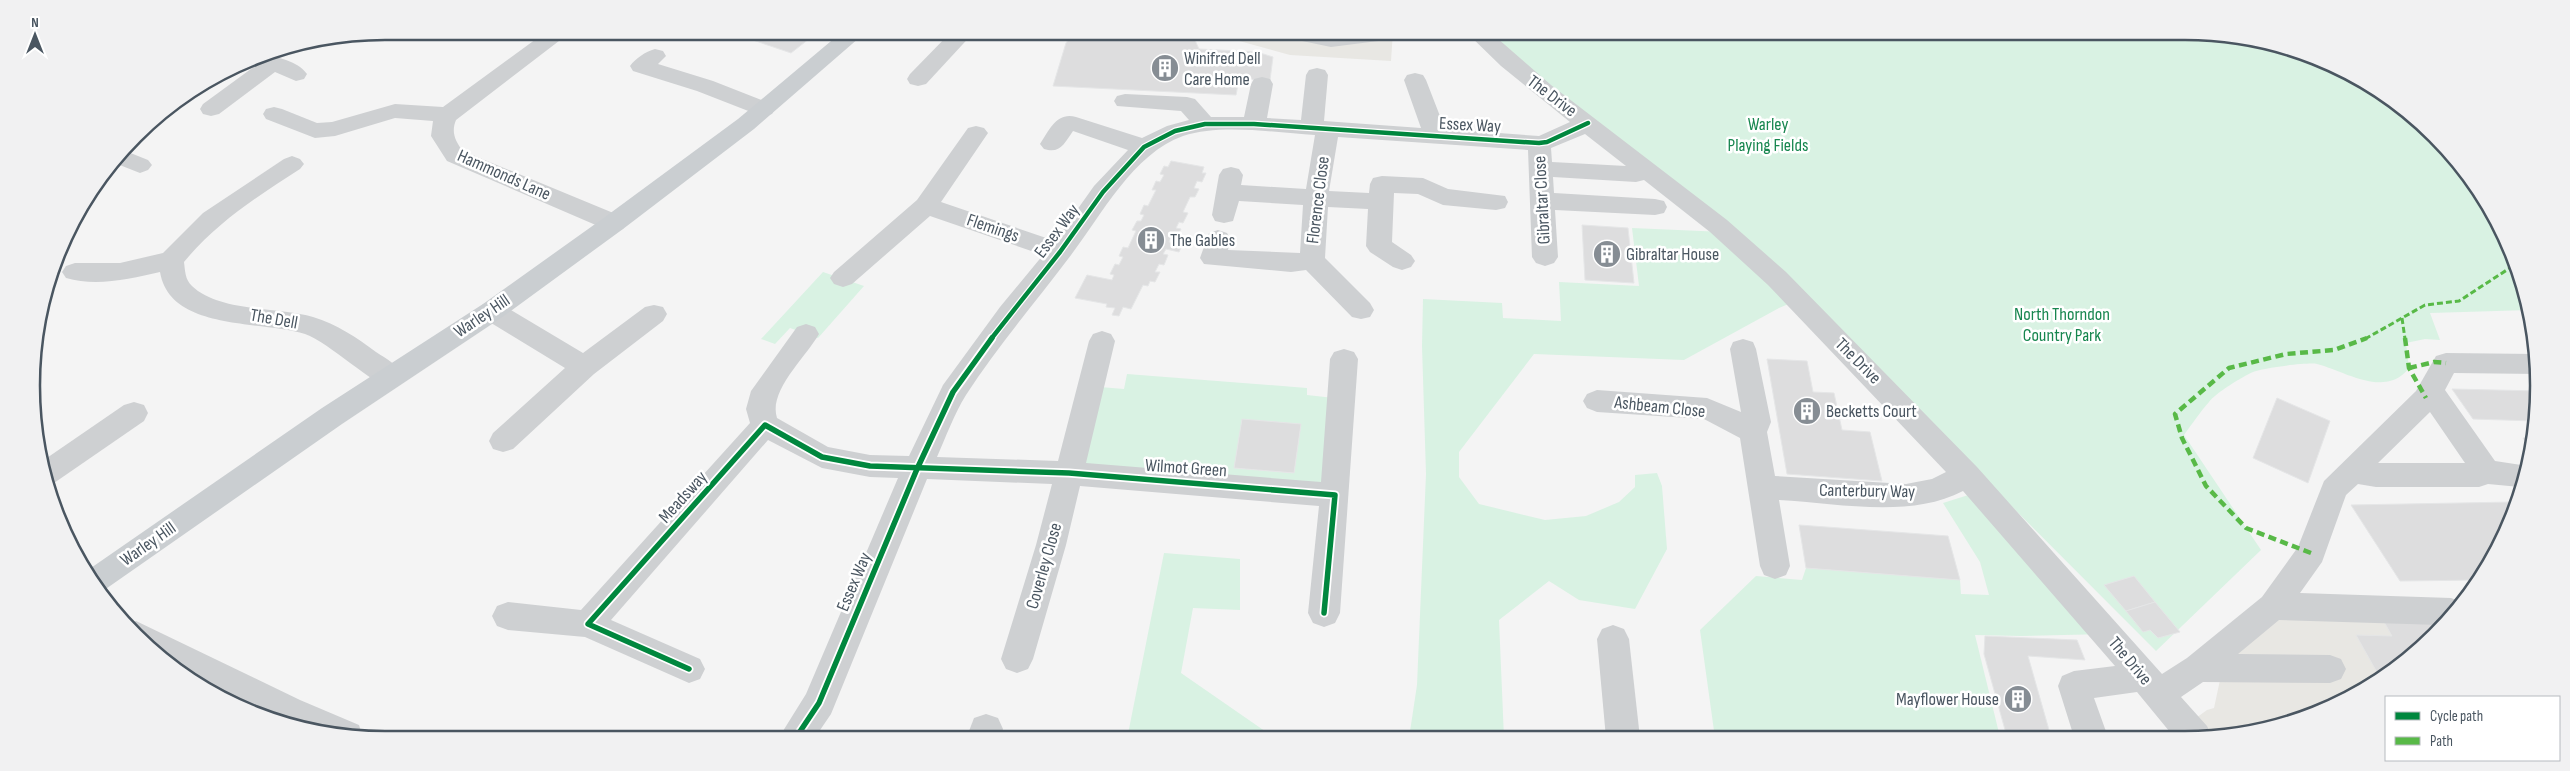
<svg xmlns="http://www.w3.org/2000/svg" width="2570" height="771" font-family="'Sofia Sans Condensed',sans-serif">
<rect width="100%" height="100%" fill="#f4f4f4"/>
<g fill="#e8e7e3">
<polygon points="1203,31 1393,31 1391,61 1290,55"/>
<polygon points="2275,613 2447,617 2418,652 2320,713 2230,737 2215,737 2196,718 2207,710 2214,708 2223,666"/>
</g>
<g fill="#d9f2e3" fill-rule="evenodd">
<path d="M1476,31h708l69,7 67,20 61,33 54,44 44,53 33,62 18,60 -100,3 10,27 -15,-1 -19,4 3,25c-24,31 -64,3 -92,-4 -8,-2 -56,4 -64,8 -11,5 -36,20 -44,30 -9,10 -17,22 -25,33l77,115 -105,101 -397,-398 39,47 -19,8 -95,52 -150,-6 -75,98v25l20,27 66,16 41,-4 33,-14 16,-15v-12l22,-2 5,13 5,63 -32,60 -56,-9 -30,-19 -50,39 5,118h-95l8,-53 9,-211 -4,-128 1,-47 79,4 1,15 58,3 -2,-39 80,4 -7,-58 92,4z"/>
<polygon points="823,272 864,286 818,338 790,328 775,344 761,339"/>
<path d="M1127,374l180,14v7l27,3 -4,89 -250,-20 20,-80 24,2zM1242,420l59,5 -7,48 -60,-5z"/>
<polygon points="1981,491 2107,634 2021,636 1975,635 2000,737 1715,738 1700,630 1756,576 1802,580 1806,568 1960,580 1961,594 1989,595 1980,562 1943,503"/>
<polygon points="1164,553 1240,559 1240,610 1193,608 1181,673 1275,738 1127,739"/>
</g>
<g fill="#ddddde" stroke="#e5e6e7">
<polygon points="751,31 819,31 791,53 744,37"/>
<polygon points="1075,31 1174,31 1194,38 1199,49 1257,52 1273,57 1270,80 1239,79 1236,95 1053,86 1066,43"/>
<polygon points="1171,161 1204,167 1202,173 1206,173 1202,182 1197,181 1194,188 1199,189 1195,197 1190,197 1183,212 1188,213 1183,223 1179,222 1176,228 1181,229 1176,238 1171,237 1169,242 1182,245 1179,252 1166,249 1163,254 1168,255 1164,265 1159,264 1155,272 1160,272 1155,282 1150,281 1148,286 1143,285 1131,309 1123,307 1119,316 1112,315 1115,308 1106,307 1107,304 1075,298 1087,275 1112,280 1114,275 1110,274 1115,264 1119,265 1123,257 1119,256 1123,247 1128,248 1136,231 1132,230 1137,221 1141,221 1144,215 1140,214 1144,205 1148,206 1156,190 1152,190 1156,181 1160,182 1164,175 1160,174 1164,166 1168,167"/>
<polygon points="1582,225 1628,228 1634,283 1585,280"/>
<polygon points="1767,359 1807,361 1813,392 1834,393 1842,430 1870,432 1882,481 1787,474"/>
<polygon points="2452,389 2538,391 2535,421 2473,419"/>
<polygon points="2277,398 2330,421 2308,483 2253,458"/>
<polygon points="1242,419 1301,424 1294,473 1234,468"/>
<polygon points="2523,438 2534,438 2532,451"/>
<polygon points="2514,502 2491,562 2477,580 2400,581 2351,505"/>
<polygon points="1799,525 1948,536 1960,580 1806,568"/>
<polygon points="2134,576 2155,602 2126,611 2104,585"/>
<polygon points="2155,602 2180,632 2158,638 2150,630 2143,632 2126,611"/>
<polygon points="2383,620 2443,621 2418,652 2379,676 2356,635 2392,636"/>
<polygon points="1985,636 2077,640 2085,660 2028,656 2051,737 2007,737 1984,654"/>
</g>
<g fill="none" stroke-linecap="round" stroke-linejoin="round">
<g fill="#ced0d2" fill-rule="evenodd">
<path d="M547,31h25l-116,89c-5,12 -1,21 7,31l160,66 3,6 -3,6 -9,2 -9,-2 -158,-68 -16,-25 2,-15 -38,-3 -60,18 -20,2 -49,-19 -3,-5 3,-5 8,-2 8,2 35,14 15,-1 63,-18 48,3z"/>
<polygon points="952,31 975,31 926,84 918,86 910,84 907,79 910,74"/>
<polygon points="1275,31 1316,31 1331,35 1357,31 1390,31 1386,40 1331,47 1278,36"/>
<path d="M1465,31h24l62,54 176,135 59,52 191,195 185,207 25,-16 75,-61 36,-50 26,-66 92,-90 20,-35 10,-3 90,1 2,20 -84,-1 -9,17 50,71 33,5 -8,21 -32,-3 -9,3h-103l-18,-3 -12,11 -24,67 -22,31 151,5 8,3 -19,24 -161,-5 -41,34 92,1 11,4 5,10 -5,10 -11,4 -127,-1 -22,15 26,29 5,11h-38l-37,-45 -43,6 14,39h-34l-16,-51 4,-10 12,-5 41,-5 -152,-175c-53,28 -126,12 -184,9l11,66 -4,9 -11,4 -11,-4 -4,-9 -20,-128 -36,-19 -107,-7 -10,-4 -4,-7 4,-7 10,-4 110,8 34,14 -11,-63 3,-7 10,-3 10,3 3,7 15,73 -4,10 8,44 131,8 26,-5 14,-7 -178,-187 -58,-53 -66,-52 -8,2 -83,-5 1,16 101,6 9,2 3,6 -3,6 -9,2 -100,-5 3,47 -4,6 -9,3 -9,-3 -4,-6 -4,-107 -190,-13 -9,54 40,2 1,-9 3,-6 9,-2 41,2 25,11 57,7 3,6 -3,6 -9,2 -53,-5 -25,-11 -24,-1 -2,49 19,13 4,6 -4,6 -9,3 -9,-3 -23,-15 -4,-6 2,-37 -40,-2 -3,51 45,45 4,7 -4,7 -9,2 -9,-2 -46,-47 -15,2 -87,-8 -4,-6 9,-25 9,-3 9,3 3,6 -2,11 72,3 3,-48 -64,-4 -6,20 -9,2 -9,-2 -3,-6 7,-40 4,-6 8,-2 8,2 4,6 -2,10 65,4 9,-54c-40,-2 -93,-12 -132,1 -51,18 -83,82 -115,123 -34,45 -71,88 -102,136 -12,19 -20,42 -29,62l121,4 31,-120 4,-7 9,-3 9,3 4,7 -29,122 235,19 9,-123 4,-7 10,-3 10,3 4,7 -18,254 -5,10 -11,4 -11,-4 -5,-10 11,-107 -239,-20 -14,59 -33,114 -5,10 -11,4 -11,-4 -5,-10 35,-114 16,-61 -125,-5 -96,235 -17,25h-36l28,-45 92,-216 -28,-1 -48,-9 -54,-28 -157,180 89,39 5,10 -5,10 -11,4 -104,-46 -77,-7 -11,-4 -5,-10 5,-10 11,-4 73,8 169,-187 -4,-14 5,-18 46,-64 9,-3 9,3 4,7c-13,23 -51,57 -42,84l51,29 42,8 39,1 34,-71 57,-78 43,-52 -113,-39 -78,68 -9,3 -9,-3 -4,-6 4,-6 83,-72 51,-72 8,-2 8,2 4,5 -47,69 114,39 39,-55 34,-36 -55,-19c-9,13 -13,23 -29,18l-4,-5c10,-15 17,-32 36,-27l66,21 25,-12 22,-6 -8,-9 -64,-5 -3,-5 3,-5 8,-2 62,3 8,2 16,18h33l7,-33 3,-5 8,-2 8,2 3,5 -6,34 34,2 5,-45 3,-5 8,-2 8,2 3,5 -4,46 97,7 -17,-48 3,-5 8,-2 8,2 3,5 19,49 94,7 31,-14 -69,-56zM1585,134l41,32 -74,-4 -1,-14zM2430,412l35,51h-87z"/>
<path d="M655,49l8,2 3,5 -8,8 55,17 59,23 3,5 -3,5 -8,2 -8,-2 -59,-23 -64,-20 -3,-5c6,-8 15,-14 25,-17z"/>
<path d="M262,54c15,3 36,7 45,20l-3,5 -8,2 -21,-9 -56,42 -8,2 -8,-2 -3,-5 3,-5 52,-38 -7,-1 -2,-4z"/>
<polygon points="123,150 148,160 152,165 148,170 140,173 112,162"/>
<path d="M292,156l8,3 4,5 -4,5c-42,27 -84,54 -116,93 1,8 1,18 8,24 27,26 86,21 121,31 24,7 44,21 63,35 11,7 23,14 29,25l-4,7c-4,1 -8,3 -11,3 -17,-2 -60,-44 -85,-53 -42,-14 -135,-2 -145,-62 -30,7 -64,15 -94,6l-4,-6 4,-6 9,-3h45l43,-10 40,-40 81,-54z"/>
<polygon points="492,302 501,304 583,353 645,307 654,305 663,307 667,314 663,321 594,374 513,449 503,452 493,449 489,441 493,433 565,368 483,318 479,311 483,304"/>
<polygon points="134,402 144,405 148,413 144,421 54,483 47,486 41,462 124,405"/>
<polygon points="136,621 300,700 359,725 363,738 317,733 247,707 184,675 152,652 126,625"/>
<polygon points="1613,625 1624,629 1629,639 1640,738 1606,738 1597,639 1602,629"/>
<polygon points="986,714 998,718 1003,729 1000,739 966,739 974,718"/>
</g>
<polygon fill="#caced1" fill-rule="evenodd" points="843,31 867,31 754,129 623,229 501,318 342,424 100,593 88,570 322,408 483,304 605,217 738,119"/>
<g stroke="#58b947" stroke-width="3" stroke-dasharray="6 3" stroke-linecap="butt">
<polyline points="2402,318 2405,339"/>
<polyline points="2365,339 2425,305 2459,301 2516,264"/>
</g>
<g stroke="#58b947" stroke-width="4.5" stroke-dasharray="8 4.5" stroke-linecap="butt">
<polyline points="2405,338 2409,368 2426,398"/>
<polyline points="2409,368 2434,362 2446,363"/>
<polyline points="2311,553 2246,528 2206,486 2182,438 2175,414 2229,368 2286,354 2334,350 2367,338"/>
</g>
<defs>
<polyline id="cycleway-far1" points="991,339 1060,252 1103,192 1144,147 1175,131 1205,124 1254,124 1539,143 1547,142 1588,123"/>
<g id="cycleway">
<polyline points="689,669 588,624 765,425 822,457 870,466 1069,473 1335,495 1324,613"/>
<polyline points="795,739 819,703 917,469 953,392 992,338"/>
</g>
</defs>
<use href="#cycleway-far1" stroke="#fff" stroke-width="7"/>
<use href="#cycleway" stroke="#fff" stroke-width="9"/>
<use href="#cycleway-far1" stroke="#00873e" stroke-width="4.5"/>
<use href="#cycleway" stroke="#00873e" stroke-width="5.5"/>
</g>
<defs>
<symbol id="building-disc" viewBox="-11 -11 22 22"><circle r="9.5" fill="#868d94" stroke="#fff"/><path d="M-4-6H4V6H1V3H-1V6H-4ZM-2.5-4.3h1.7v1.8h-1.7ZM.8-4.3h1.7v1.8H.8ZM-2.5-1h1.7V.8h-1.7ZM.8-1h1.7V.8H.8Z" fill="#fff"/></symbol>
</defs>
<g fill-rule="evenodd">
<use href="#building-disc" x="1149" y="52" width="32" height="32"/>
<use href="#building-disc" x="1135" y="224" width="32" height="32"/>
<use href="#building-disc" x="1591" y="238" width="32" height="32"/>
<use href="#building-disc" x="1791" y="395" width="32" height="32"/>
<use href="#building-disc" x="2002" y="683" width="32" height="32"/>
</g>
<g text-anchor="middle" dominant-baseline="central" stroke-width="5" stroke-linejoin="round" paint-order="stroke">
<g font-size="18" fill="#4a5661" stroke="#fff" text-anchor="start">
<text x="1184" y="58">Winifred Dell<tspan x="1184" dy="21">Care Home</tspan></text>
<text x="1170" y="240">The Gables</text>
<text x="1626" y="254">Gibraltar House</text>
<text x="1826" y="411">Becketts Court</text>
<text x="1999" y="699" text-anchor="end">Mayflower House</text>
</g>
<g font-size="18" fill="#4a5661" stroke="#fff">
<text transform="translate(1552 96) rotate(37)">The Drive</text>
<text transform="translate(1470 125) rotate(3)">Essex Way</text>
<text transform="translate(504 175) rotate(24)">Hammonds Lane</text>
<text transform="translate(1318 200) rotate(-83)">Florence Close</text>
<text transform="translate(1542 200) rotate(-93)">Gibraltar Close</text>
<text transform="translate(993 228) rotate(19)">Flemings</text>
<text transform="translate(1057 231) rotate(-53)">Essex Way</text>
<text transform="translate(482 316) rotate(-34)">Warley Hill</text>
<text transform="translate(274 319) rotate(10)">The Dell</text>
<text transform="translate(1858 361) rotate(45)">The Drive</text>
<text transform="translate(1660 407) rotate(6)">Ashbeam Close</text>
<text transform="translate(1186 468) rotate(4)">Wilmot Green</text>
<text transform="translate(1867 491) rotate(1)">Canterbury Way</text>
<text transform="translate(683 497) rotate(-48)">Meadsway</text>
<text transform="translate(148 544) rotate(-35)">Warley Hill</text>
<text transform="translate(1044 566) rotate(-74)">Coverley Close</text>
<text transform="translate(854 582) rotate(-67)">Essex Way</text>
<text transform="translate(2130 661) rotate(50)">The Drive</text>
</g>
<g font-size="18" fill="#17864f" stroke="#fff">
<text x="1768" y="124">Warley<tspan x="1768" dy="21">Playing Fields</tspan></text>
<text x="2062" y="314">North Thorndon<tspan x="2062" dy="21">Country Park</tspan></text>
</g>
</g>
<path d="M0 0H2570V771H0ZM385 40H2185A345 345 0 0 1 2530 385V386A345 345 0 0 1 2185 731H385A345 345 0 0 1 40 386V385A345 345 0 0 1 385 40Z" fill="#f1f1f2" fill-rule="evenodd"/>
<path fill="none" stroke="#4a5661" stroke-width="2.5" d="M385 40H2185A345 345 0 0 1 2530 385V386A345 345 0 0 1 2185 731H385A345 345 0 0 1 40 386V385A345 345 0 0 1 385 40Z"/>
<rect x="2385" y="696" width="175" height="65" fill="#ffffff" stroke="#b7bbc0"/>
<rect x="2395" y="712" width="25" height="8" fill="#00873e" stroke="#b7bbc0"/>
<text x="2430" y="721" font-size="15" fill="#4a5661">Cycle path</text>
<rect x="2395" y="737" width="25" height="8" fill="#58b947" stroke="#b7bbc0"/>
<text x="2430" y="746" font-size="15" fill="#4a5661">Path</text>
<g transform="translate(35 35)" stroke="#ffffff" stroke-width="4" paint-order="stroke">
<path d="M0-4L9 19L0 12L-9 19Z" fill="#4a5661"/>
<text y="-8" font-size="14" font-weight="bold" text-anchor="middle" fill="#4a5661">N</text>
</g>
</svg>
